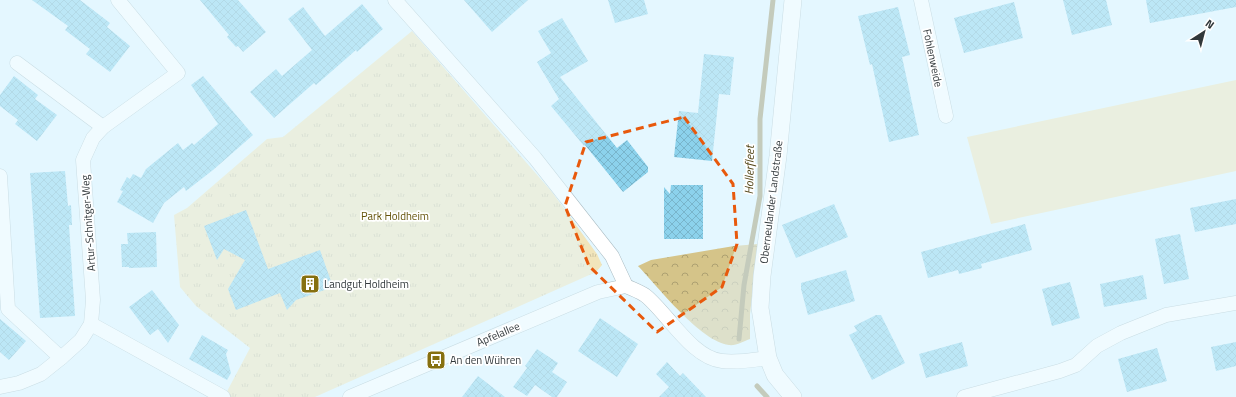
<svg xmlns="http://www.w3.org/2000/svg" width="1236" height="397" font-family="'Titillium Web',sans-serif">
<defs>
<pattern id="forest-crowns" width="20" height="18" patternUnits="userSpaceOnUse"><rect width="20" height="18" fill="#d5c489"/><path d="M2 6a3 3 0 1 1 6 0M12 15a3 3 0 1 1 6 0" fill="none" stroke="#ada071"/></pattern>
<pattern id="park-tufts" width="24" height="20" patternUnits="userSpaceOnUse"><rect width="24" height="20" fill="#f1e5bb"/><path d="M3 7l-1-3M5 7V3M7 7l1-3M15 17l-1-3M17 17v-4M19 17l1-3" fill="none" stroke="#cfc5a2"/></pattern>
<pattern id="building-cross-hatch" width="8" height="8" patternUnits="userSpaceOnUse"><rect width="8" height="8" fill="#8cd2ec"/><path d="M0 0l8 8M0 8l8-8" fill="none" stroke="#79b5cb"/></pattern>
</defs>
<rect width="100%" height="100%" fill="#e4f7ff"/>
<polygon fill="#f1e5bb" points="1236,80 1236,171 991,224 967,137"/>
<path fill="url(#forest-crowns)" d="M758,244l-8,70v25c-6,2 -14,7 -21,6 -28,-3 -71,-58 -91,-79l13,-6 83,-14z"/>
<polygon fill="url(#park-tufts)" points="412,31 552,192 597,254 602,265 596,272 315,397 224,397 250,348 196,306 180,287 174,215 187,208 267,139 283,137"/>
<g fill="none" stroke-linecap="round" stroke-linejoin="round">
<g stroke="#9e946c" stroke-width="5">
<polyline points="739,339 744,285 760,196 760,119 773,0"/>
<polyline points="757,386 767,397"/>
</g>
</g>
<g fill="url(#building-cross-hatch)">
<polygon points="32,0 80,0 110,23 107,27 130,46 110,72 86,54 90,49 65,30 68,26"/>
<polygon points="200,0 238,0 266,32 243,52 238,46 236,47 227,37 229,35"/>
<polygon points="464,0 528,0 492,32"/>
<polygon points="608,0 644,0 648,14 615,23"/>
<polygon points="1063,0 1106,0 1112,25 1072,35"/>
<polygon points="1146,0 1236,0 1236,7 1150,23"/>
<polygon points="1014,2 1023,38 964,53 954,18"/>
<polygon points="362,4 383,29 357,52 356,50 316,85 314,83 274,118 250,92 276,69 282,76 312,50 288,19 303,7 325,36"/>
<polygon points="898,7 910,55 902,57 919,135 889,142 872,64 870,65 858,16"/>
<polygon points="562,18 588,61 560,77 617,148 627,140 648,167 648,172 623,192 585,145 584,146 551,106 559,99 537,62 551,53 538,31"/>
<polygon points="704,54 734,57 730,95 719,94 712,161 674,157 679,111 698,113"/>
<polygon points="14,76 38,95 35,99 57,115 37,141 15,124 18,120 0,106 0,95"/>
<polygon points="203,76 253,135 213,170 186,191 184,187 164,203 153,223 117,202 123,191 120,190 127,177 130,179 133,174 141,178 146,169 178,143 183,150 192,143 194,145 218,124 191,85"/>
<polygon points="65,171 68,206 71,205 72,225 69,225 75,316 40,318 30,173"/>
<polygon points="671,185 703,185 703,239 664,239 664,187 670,194"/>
<polygon points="1236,199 1236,224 1195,232 1190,208"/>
<polygon points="834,204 848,237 796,258 782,225"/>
<polygon points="246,210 268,269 320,250 333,287 296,300 287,310 280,293 236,310 228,289 245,260 224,249 217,260 204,226"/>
<polygon points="1025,224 1032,250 981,264 982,268 959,274 958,270 928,278 921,252"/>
<polygon points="156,232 157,267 129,268 129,267 122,267 121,244 128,244 127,233"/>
<polygon points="1180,234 1189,279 1164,284 1155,239"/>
<polygon points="846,270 855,301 808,315 801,289 801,283"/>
<polygon points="1143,275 1147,299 1104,307 1100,284"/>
<polygon points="1070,282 1080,318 1052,326 1042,289"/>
<polygon points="152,290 179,325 168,343 158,329 150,335 129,307"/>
<polygon points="876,315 881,315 905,363 872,380 849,335 857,331 854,326"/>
<polygon points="600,318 638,344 617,377 578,351"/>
<polygon points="0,319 26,341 9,360 0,352"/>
<polygon points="202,335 228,350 226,354 231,373 227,380 189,359"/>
<polygon points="962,342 968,366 926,378 919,354"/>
<polygon points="1236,342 1236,366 1216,371 1211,347"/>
<polygon points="1157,348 1167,381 1127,392 1118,359"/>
<polygon points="537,349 558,363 552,372 567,382 557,397 552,397 535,385 527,396 513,387 527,368 525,366"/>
<polygon points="667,362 680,376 683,373 706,397 659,397 669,387 656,374"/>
<polygon points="478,376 505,397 462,397"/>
</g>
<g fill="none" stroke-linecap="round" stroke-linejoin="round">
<defs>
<g id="minor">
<path d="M395,0l140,158 77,98 14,30c6,3 15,6 20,10 22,18 46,62 76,65 15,2 31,-1 46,-3"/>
<polyline points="921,0 946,116"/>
<polyline points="17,63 103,127"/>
<polyline points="0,176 8,309 61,358"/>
<polyline points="91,324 223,397"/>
<polyline points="0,387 19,383 41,374 61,358 81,340 91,324 93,300 83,160 93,138 103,127 178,73 118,0"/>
<polyline points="350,397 598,292 626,286"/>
<polyline points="964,397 1060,371 1076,365 1097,346 1121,333 1166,315 1236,303"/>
</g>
<polyline id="tertiary" points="793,397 775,375 768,358 760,308 762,276 778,156 793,0"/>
</defs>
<use href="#minor" stroke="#abbdc4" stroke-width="15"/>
<use href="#tertiary" stroke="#abbdc4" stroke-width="18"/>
<use href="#minor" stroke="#fff" stroke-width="14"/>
<use href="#tertiary" stroke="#fff" stroke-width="17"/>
</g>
<path d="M0 0H1236V397H0ZM684,117l49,67 4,60 -15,43 -65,45 -68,-66 -24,-60 21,-64z" fill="#e4f7ff" fill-opacity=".55" fill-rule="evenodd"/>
<path fill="none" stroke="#e8590c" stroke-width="3" stroke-dasharray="8 5" stroke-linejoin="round" d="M684,117l49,67 4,60 -15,43 -65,45 -68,-66 -24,-60 21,-64z"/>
<defs>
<symbol id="building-square" viewBox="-11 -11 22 22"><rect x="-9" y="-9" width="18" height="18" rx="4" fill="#867010" stroke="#fff"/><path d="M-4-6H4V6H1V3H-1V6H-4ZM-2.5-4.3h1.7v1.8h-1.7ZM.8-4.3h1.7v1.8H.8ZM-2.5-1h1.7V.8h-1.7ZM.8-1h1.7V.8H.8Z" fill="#fff"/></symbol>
<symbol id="bus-square" viewBox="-11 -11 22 22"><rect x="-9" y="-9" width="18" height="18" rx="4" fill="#867010" stroke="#fff"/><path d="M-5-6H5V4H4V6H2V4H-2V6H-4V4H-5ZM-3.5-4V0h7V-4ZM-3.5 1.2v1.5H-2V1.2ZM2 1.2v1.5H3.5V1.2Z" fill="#fff"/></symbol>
</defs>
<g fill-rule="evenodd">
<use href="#building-square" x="299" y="273" width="22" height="22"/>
<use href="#bus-square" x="425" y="349" width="22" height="22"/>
</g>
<g text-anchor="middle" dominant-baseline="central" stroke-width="3.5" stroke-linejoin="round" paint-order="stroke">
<g font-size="11" fill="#31383b" stroke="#fff">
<text transform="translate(933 58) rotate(78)">Fohlenweide</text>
<text transform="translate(771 202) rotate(-83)">Oberneulander Landstraße</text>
<text transform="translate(88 223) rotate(-94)">Artur-Schnitger-Weg</text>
<text transform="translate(498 334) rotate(-23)">Apfelallee</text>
</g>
<g font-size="11" fill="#64530a" stroke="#fff">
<text x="395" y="216">Park Holdheim</text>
</g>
<g font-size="11" fill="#31383b" stroke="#fff" text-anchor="start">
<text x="324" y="284">Landgut Holdheim</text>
<text x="450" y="360">An den Wühren</text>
</g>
<g font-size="12" font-style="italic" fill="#534619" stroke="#fff">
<text transform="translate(749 170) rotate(-89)">Hollerfleet</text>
</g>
</g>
<g transform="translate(1204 32) rotate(36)" stroke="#ffffff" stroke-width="3" paint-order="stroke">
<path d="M0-3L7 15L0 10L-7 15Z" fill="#31383b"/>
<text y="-6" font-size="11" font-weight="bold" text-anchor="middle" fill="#31383b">N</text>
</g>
</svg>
